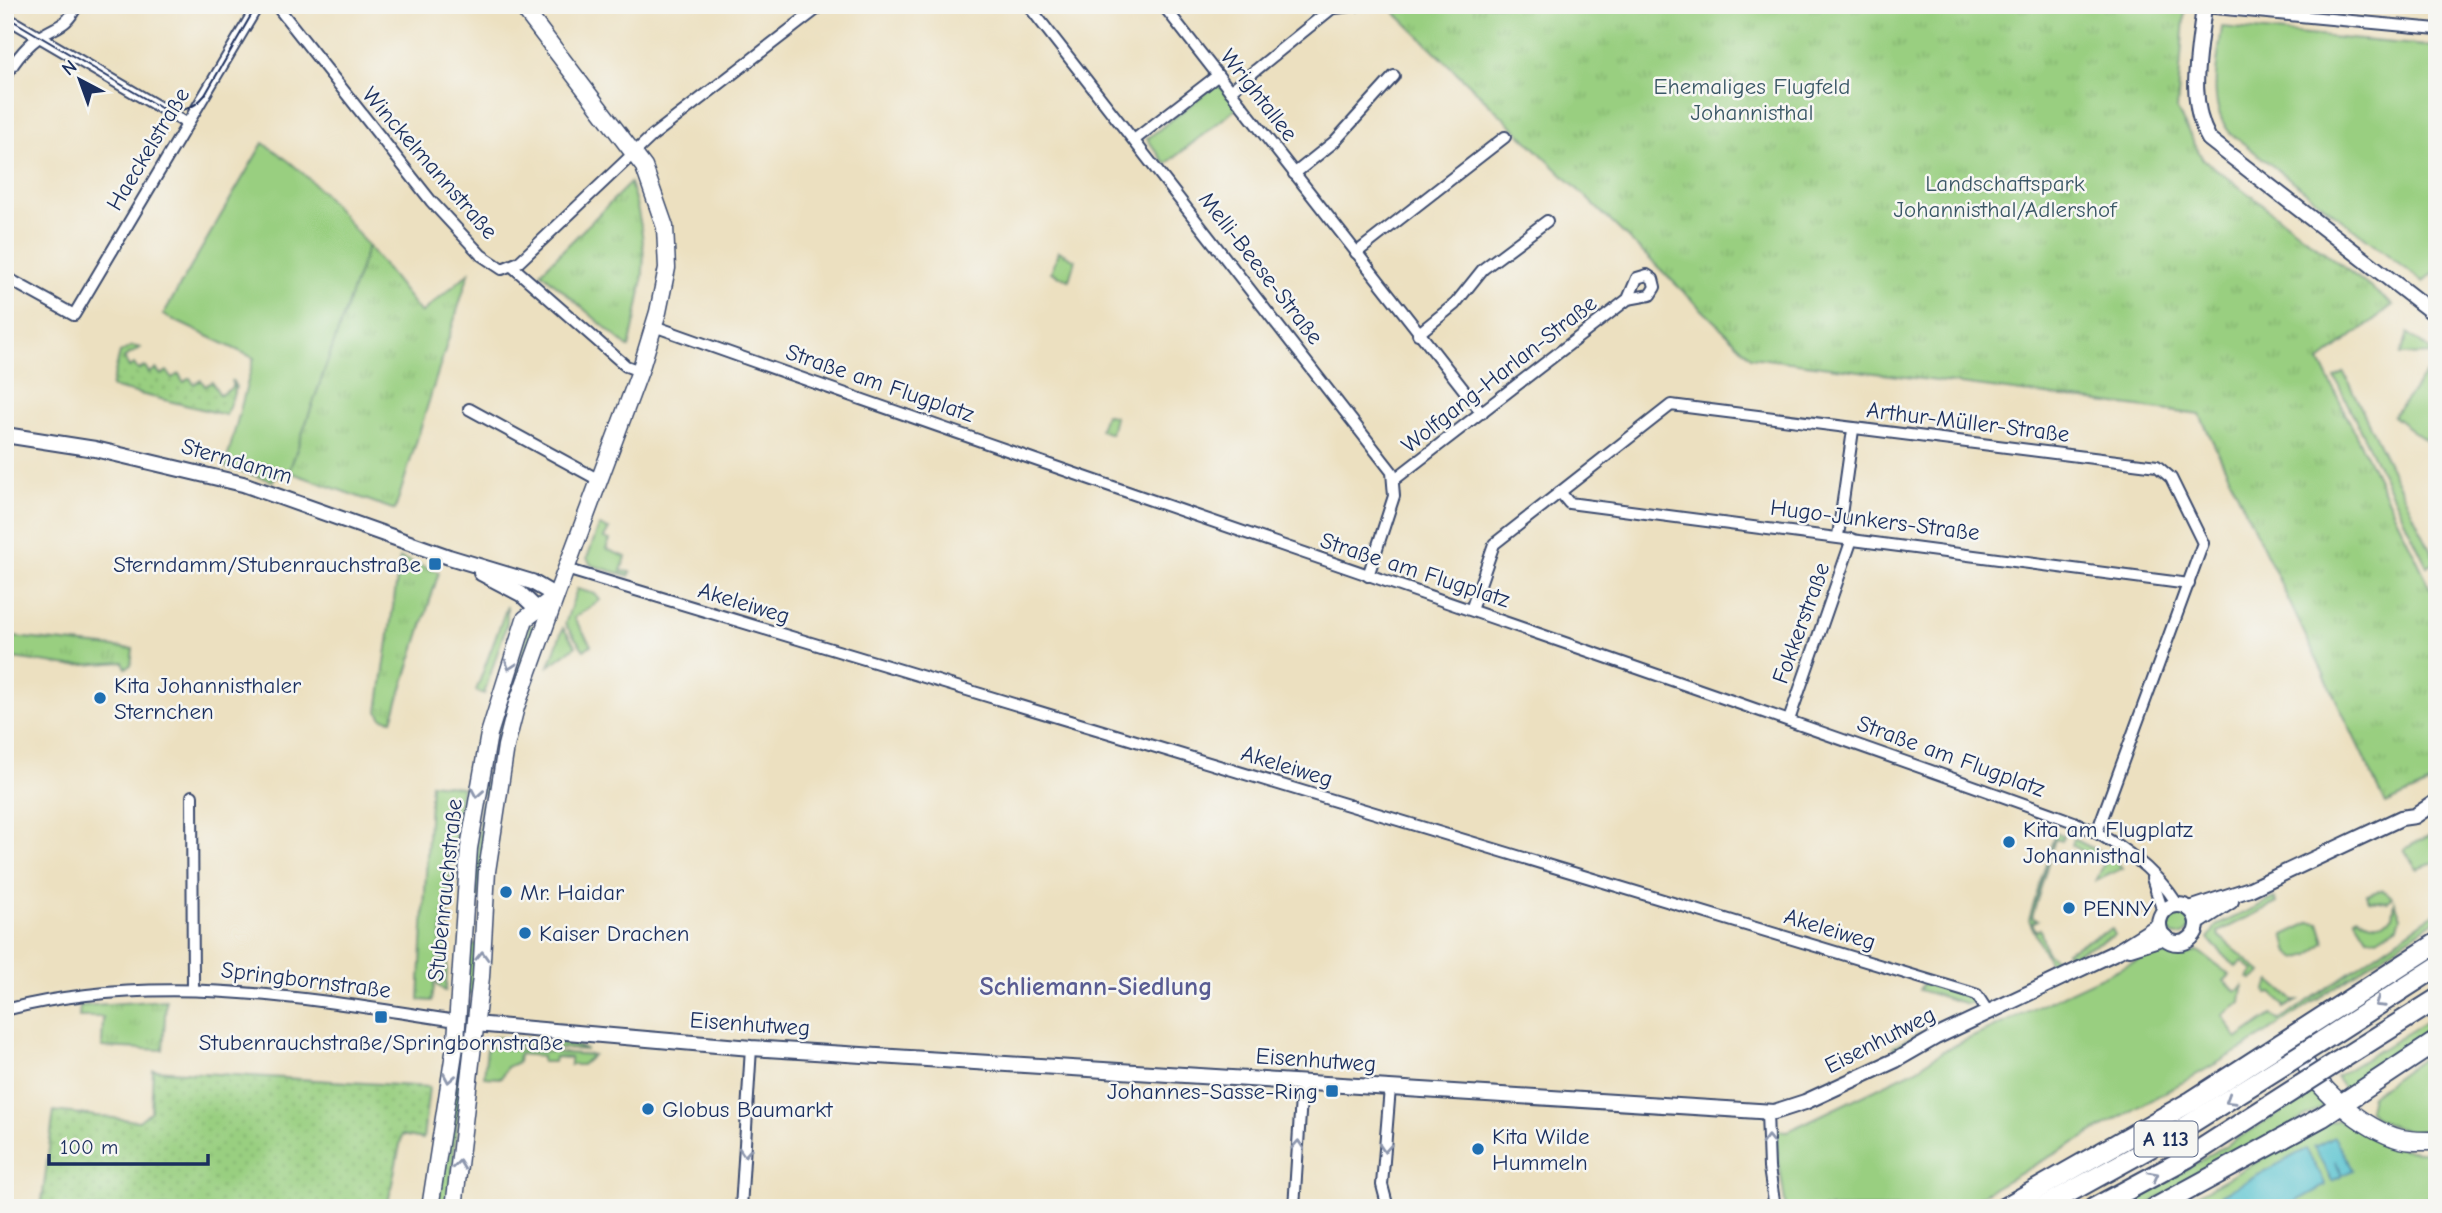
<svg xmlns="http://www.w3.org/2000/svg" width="2442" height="1213" font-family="'Comic Neue',sans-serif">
<defs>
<pattern id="park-tufts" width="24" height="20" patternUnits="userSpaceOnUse" patternTransform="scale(1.75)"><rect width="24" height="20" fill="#99cf80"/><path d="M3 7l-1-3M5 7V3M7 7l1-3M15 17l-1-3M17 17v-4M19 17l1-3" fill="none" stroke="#83b271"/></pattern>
<pattern id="garden-dots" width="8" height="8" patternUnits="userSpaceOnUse" patternTransform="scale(1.75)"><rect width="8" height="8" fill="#99cf80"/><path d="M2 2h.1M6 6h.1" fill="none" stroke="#83b271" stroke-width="1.8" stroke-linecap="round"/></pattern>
</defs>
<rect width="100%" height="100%" fill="#f6f6f2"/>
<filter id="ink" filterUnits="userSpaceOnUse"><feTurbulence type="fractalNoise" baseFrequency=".0143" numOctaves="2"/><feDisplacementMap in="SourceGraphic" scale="14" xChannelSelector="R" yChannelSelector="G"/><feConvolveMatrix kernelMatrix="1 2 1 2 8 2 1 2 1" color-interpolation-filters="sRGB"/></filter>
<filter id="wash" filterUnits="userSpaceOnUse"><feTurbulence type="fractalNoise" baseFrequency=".00686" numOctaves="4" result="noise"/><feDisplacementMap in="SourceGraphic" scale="28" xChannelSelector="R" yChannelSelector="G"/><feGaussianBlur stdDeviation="1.57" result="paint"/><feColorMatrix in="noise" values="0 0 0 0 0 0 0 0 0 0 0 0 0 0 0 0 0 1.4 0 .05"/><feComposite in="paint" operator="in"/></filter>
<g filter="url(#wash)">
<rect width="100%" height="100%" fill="#ece0c0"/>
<g fill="#99cf80" stroke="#5a7f6f" stroke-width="2">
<path d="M2222,27l215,20v224l-14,11 -193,-149c-24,-30 -12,-70 -8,-106z"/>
<polygon points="1218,83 1238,107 1166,164 1147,139"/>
<path d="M263,143c44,27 73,64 105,103l-79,226 -4,-1 -2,7 -8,-2 -2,5 -48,-14 29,-109 -91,-43z"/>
<polygon points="2408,333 2435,354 2401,355"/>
<polygon points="2437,360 2437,449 2393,416"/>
<polygon points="2344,373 2436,561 2427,566 2335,378"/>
<polygon points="599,526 609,529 604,538 610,540 606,549 626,557 621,571 631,572 629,576 591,565 587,558"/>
<polygon points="577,589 595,594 600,600 574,618 591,645 584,650 565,624"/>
<polygon points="507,606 507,623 484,694 476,691"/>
<polygon points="529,625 537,628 510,702 491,796 482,794"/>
<polygon points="563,628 576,646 549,666"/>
<polygon points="431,783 462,787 432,1001 419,1000"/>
<polygon points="481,803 490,805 473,934 470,932"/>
<polygon points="2055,833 2063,835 2062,841 2055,839 2032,918 2038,920 2032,923 2036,931 2040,929 2047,953 2059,961 2050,965 2029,920"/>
<polygon points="2432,834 2437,840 2437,862 2417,869 2404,849"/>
<polygon points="2074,839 2108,856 2123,868 2096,881 2104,864 2072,845"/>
<polygon points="2383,890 2392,897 2388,902 2369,900 2367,894"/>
<polygon points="2275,898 2277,903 2218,932 2219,936 2262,973 2252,980 2249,978 2254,971 2242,961 2236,967 2208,939 2216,926"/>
<path d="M2395,902l6,15 -3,9 -20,13 -11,-2 -12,-19 4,-2c11,10 24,9 34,0z"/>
<polygon points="449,908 446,991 445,991 437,985"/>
<circle cx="2178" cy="924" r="12"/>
<polygon points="2437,912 2437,919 2244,1048 1958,1208 1786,1208 1774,1130 1788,1131 1915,1070 1947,1049 2153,953 2182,957 2198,951 2230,975 2224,981 2236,992 2243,986 2241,1003 2223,1015 2237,1039 2272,1015 2279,1021"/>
<polygon points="2311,922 2319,923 2325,942 2310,955 2297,959 2289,953 2284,935"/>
<polygon points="2112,929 2115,935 2069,956 2066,951"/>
<polygon points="468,944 477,944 474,994 465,993"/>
<polygon points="2271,981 2293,1000 2298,1000 2284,1008 2284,1004 2272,993 2267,994 2266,989"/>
<polygon points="1923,983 1973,998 1974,1001 1967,1004 1919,990"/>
<polygon points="2437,1015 2437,1033 2346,1091 2336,1077"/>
<polygon points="1941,1023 1940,1029 1897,1054 1893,1046"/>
<polygon points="494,1037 571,1044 587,1050 496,1044"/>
<polygon points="459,1046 464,1046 449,1208 437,1208"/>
<polygon points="487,1047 593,1055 582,1065 570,1065 570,1058 555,1057 554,1062 542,1062 542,1056 519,1054 518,1062 507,1067 501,1078 484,1077"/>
<path d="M2437,1047v84c-23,3 -54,-3 -69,-21l3,-14z"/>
<polygon points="2315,1092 2323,1102 2323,1107 2141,1208 2121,1208"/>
<path d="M2338,1120c37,18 55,34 99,31v43l-31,14h-232l152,-85z"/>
</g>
<g fill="url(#park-tufts)" stroke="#5a7f6f" stroke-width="2">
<polygon points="1387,5 2185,5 2177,110 2202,158 2393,305 2320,361 2437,601 2437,781 2386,804 2200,415 1751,357"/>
<path d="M630,183c22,66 14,99 -1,165l-88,-76z"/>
<polygon points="368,246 421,313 469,273 395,510 289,472"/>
<polygon points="1059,251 1075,260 1069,280 1051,272"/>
<polygon points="1105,414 1115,417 1111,434 1100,430"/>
<polygon points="400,558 439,572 392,720 382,718 378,711"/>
<polygon points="5,636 133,649 131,665 126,668 123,662 70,666 5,657"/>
<polygon points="166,1000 163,1050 102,1047 103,1017 79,1017 80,1006"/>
</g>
<g fill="url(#garden-dots)" stroke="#5a7f6f" stroke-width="2">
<polygon points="132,346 140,348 124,358 129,367 134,364 138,370 145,366 149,373 156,369 161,375 167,371 172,378 179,374 183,382 190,378 194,384 201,380 205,386 212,382 220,395 233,387 232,380 236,387 226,415 111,387 120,353"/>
<polygon points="153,1070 429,1087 423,1139 402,1135 387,1208 41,1208 54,1111 139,1121 151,1111"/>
</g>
<g fill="#56c2cf" stroke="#387896" stroke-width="2">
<polygon points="2334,1137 2353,1170 2343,1175 2335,1161 2342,1176 2332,1181 2314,1147"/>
<polygon points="2306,1149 2326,1185 2284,1208 2227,1208 2221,1195"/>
<polygon points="2437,1194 2437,1208 2406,1208"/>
</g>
</g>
<g filter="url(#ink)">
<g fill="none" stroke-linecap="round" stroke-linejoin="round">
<defs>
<g id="minor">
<polyline points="276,5 431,201 481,255 502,269 519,262 652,136 822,5"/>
<polyline points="1028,5 1392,472 1394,496 1368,576"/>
<polyline points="1163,5 1482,413"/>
<polyline points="2204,7 2437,29"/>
<polyline points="1335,8 1359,5"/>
<polyline points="5,17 188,124"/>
<path d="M5,77c9,-15 20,-31 36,-41 19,-12 25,-9 36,-31"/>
<polyline points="1230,91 1336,5"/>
<polyline points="1134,140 1217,76"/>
<polyline points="1294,174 1334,142 1394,76"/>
<polyline points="1356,253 1505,137"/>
<polyline points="513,267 626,366 640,371"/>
<polyline points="5,277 74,315 258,5"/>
<path d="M654,326c472,169 949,326 1420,496 40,17 81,46 104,83"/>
<polyline points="1418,334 1455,304 1483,269 1547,221"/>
<polyline points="469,409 599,480"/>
<polyline points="1395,479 1628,299 1637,278 1647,275 1653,279 1655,287 1650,295 1628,299"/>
<polyline points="1560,492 1569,503 2189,584"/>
<polyline points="1838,536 1853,430"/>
<polyline points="566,569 1968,992 1977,995 1988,1012"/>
<polyline points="1471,610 1494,544 1671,405 2157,466 2171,478 2203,543 2097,832"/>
<polyline points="1789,720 1852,539"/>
<polyline points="192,796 193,989"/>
<polyline points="2152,878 2163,912"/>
<path d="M5,1010c151,-39 301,-12 451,11"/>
<polyline points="1767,1112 1769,1168 1775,1208"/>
<polyline points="741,1208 751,1048"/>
<polyline points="1294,1208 1302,1082"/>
<polyline points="1388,1208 1382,1185 1390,1088"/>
</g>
<g id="tertiary">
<path d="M2204,5c-4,44 -18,94 5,134l228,177"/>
<polyline points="5,435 95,449 243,484 449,557 532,582 556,596"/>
<polyline points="481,573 521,594 538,610"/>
<circle cx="2178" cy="924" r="19"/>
<polyline points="2190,909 2250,889 2401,818 2415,816 2437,801"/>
<polyline points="2197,923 2231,901"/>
<polyline points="2130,948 2165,937"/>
<polyline points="475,1024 751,1048 1774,1112 1805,1102 1896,1060 1936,1037 2118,951 2159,925"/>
</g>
<g id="secondary">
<polyline points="430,1208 456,1040 469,848 489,734 525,619 556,596"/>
<polyline points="454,1208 481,977 487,871 506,746 516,707 556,596 640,371 658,312 667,268 665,227 644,167 521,5"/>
</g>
<path id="primary" d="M2296,1042c10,38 61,82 98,95 13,5 29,4 43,4"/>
<g id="motorway">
<polyline points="2322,1041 2437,967"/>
<polyline points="2337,1062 2437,999"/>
<polyline points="2004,1208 2192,1101 2437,943"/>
<polyline points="2041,1208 2166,1139 2287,1063"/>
<polyline points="2094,1208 2187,1158 2301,1085"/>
<polyline points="2155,1208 2322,1117 2437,1041"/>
</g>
</defs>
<use href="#minor" stroke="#3a4a6d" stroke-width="14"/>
<use href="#tertiary" stroke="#3a4a6d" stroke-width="18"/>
<use href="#secondary" stroke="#3a4a6d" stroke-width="19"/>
<use href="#primary" stroke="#3a4a6d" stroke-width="21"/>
<use href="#motorway" stroke="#3a4a6d" stroke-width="23"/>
<use href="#minor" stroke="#fff" stroke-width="10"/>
<use href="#tertiary" stroke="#fff" stroke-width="14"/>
<use href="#secondary" stroke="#fff" stroke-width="16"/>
<use href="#primary" stroke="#fff" stroke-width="18"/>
<use href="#motorway" stroke="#fff" stroke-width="19"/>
<path stroke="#1b2f5e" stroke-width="2" d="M5,16l156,92c18,5 31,3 44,-13l52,-90"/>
<defs>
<g id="motorway-bridge">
<polyline points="2287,1063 2322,1041"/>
<polyline points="2301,1085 2337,1062"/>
</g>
</defs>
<use href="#motorway-bridge" stroke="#3a4a6d" stroke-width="23" stroke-linecap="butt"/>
<use href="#motorway-bridge" stroke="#fff" stroke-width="19"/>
</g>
<defs><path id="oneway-chevron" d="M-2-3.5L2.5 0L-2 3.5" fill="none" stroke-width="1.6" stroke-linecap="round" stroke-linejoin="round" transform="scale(1.75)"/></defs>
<g stroke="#8d97ae">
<use href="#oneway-chevron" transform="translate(510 665) rotate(109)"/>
<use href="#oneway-chevron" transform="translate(477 793) rotate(100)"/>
<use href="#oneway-chevron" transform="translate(482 956) rotate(-88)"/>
<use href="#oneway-chevron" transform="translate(2379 1003) rotate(147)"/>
<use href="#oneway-chevron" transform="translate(449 1078) rotate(100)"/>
<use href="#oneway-chevron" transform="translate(2230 1100) rotate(148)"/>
<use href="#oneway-chevron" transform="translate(1768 1140) rotate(-91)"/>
<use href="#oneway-chevron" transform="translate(1298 1145) rotate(-86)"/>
<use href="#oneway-chevron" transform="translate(1385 1148) rotate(94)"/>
<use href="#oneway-chevron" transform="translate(745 1152) rotate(94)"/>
<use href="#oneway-chevron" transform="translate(459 1165) rotate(-83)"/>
<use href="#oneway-chevron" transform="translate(2154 1176) rotate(-28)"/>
</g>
</g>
<g fill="#1f6fb2" stroke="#f6f6f2" stroke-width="2.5">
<rect x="428" y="557" width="14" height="14" rx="3.5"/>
<circle cx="100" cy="698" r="7"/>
<circle cx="2009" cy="842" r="7"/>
<circle cx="506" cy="892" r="7"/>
<circle cx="2069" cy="908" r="7"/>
<circle cx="525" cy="933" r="7"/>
<rect x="374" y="1010" width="14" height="14" rx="3.5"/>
<rect x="1325" y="1084" width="14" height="14" rx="3.5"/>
<circle cx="648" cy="1109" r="7"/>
<circle cx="1478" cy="1149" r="7"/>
</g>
<g text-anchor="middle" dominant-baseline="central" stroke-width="5" stroke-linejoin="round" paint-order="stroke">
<rect fill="#f6f6f2" stroke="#5d6b8a" stroke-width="2" x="2134.5" y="1121.5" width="63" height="35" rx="5"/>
<g font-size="21" font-weight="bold" fill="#1b2f5e">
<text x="2166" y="1139">A 113</text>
</g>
<g font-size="23" fill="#3a5766" stroke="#f6f6f2">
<text x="1752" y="86">Ehemaliges Flugfeld<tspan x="1752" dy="26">Johannisthal</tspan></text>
<text x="2005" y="183">Landschaftspark<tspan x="2005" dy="26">Johannisthal/Adlershof</tspan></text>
</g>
<g font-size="23" fill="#1b2f5e" stroke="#f6f6f2">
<text transform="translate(1259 95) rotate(52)">Wrightallee</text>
<text transform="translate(148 149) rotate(-59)">Haeckelstraße</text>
<text transform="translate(430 163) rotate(49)">Winckelmannstraße</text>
<text transform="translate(1261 268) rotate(52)">Melli-Beese-Straße</text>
<text transform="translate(1499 374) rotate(-38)">Wolfgang-Harlan-Straße</text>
<text transform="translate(880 383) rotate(19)">Straße am Flugplatz</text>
<text transform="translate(1968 422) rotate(7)">Arthur-Müller-Straße</text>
<text transform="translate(237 461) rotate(16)">Sterndamm</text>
<text transform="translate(1875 520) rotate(7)">Hugo-Junkers-Straße</text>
<text transform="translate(1415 570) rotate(18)">Straße am Flugplatz</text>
<text transform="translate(744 603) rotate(17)">Akeleiweg</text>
<text transform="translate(1801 623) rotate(-70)">Fokkerstraße</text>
<text transform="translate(1951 756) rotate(20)">Straße am Flugplatz</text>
<text transform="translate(1287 766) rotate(17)">Akeleiweg</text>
<text transform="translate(445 890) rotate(-84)">Stubenrauchstraße</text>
<text transform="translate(1830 929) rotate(17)">Akeleiweg</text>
<text transform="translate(306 980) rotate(7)">Springbornstraße</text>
<text transform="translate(750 1024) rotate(4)">Eisenhutweg</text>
<text transform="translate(1880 1040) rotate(-27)">Eisenhutweg</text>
<text transform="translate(1316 1060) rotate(4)">Eisenhutweg</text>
</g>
<g font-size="23" fill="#1b2f5e" stroke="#f6f6f2" text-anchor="start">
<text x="421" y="564" text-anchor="end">Sterndamm/Stubenrauchstraße</text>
<text x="114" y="685">Kita Johannisthaler<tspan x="114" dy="26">Sternchen</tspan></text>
<text x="2023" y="829">Kita am Flugplatz<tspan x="2023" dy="26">Johannisthal</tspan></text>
<text x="520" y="892">Mr. Haidar</text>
<text x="2083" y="908">PENNY</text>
<text x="539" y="933">Kaiser Drachen</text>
<text x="381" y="1042" text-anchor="middle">Stubenrauchstraße/Springbornstraße</text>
<text x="1318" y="1091" text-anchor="end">Johannes-Sasse-Ring</text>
<text x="662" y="1109">Globus Baumarkt</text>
<text x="1492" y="1136">Kita Wilde<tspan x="1492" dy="26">Hummeln</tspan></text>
</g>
<g font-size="26" font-weight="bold" fill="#595c92" stroke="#f6f6f2">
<text x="1096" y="987">Schliemann-Siedlung</text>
</g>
</g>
<rect width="2442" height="1213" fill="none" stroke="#f6f6f2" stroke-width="28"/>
<g transform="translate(80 80) rotate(319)" stroke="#f6f6f2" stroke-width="5" paint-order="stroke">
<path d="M0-5L12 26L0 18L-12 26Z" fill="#1b2f5e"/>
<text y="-10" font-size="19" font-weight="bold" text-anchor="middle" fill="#1b2f5e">N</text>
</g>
<path d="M49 1154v10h159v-10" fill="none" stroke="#1b2f5e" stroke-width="3.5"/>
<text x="60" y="1154" font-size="21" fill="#1b2f5e" stroke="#f6f6f2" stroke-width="5" paint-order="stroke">100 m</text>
</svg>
